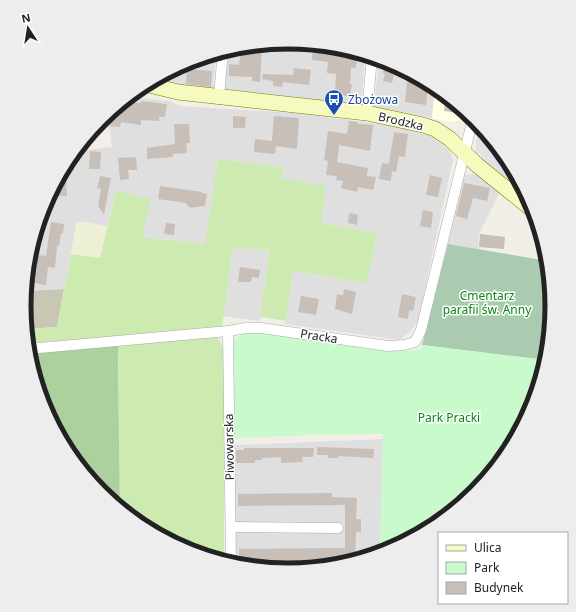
<svg xmlns="http://www.w3.org/2000/svg" width="576" height="612" font-family="'Noto Sans',sans-serif">
<rect width="100%" height="100%" fill="#f2efe9"/>
<g fill="#e0dfdf">
<polygon points="288,42 340,47 365,55 361,105 225,89 228,50 237,47"/>
<polygon points="216,53 213,88 182,86 156,79 187,62"/>
<polygon points="379,59 389,62 435,87 432,118 374,107"/>
<polygon points="128,97 170,101 180,106 295,113 395,126 430,136 449,150 453,160 418,321 410,332 399,340 285,324 293,271 329,277 377,233 321,223 281,178 283,167 219,159 205,244 142,237 116,191 107,226 77,221 64,289 26,291 29,254 44,205 69,159 75,151 112,147 110,130 106,125 107,114"/>
<polygon points="476,174 500,192 479,234 478,249 448,244 464,175"/>
<polygon points="233,248 270,250 260,321 223,316"/>
<polygon points="383,439 380,553 339,565 288,570 236,565 235,445"/>
</g>
<polygon fill="#ffffe5" points="435,87 467,113 465,120 449,122 432,118"/>
<polygon fill="#c7c7b4" points="64,289 57,327 26,329 24,306 26,291"/>
<polygon fill="#eef0d5" points="77,221 107,226 100,258 71,254"/>
<g fill="#cdebb0">
<polygon points="218,159 283,167 281,178 326,186 321,223 377,233 367,283 293,271 286,321 260,317 270,250 233,248 222,328 112,337 28,343 26,329 57,327 71,254 100,258 116,191 151,199 142,237 205,244"/>
<path d="M214,336c7,4 9,10 10,17v208l-37,-11 -46,-25 -21,-17 -2,-163z"/>
</g>
<polygon fill="#add19e" points="118,345 118,367 120,508 101,493 68,452 44,407 29,353"/>
<polygon fill="#aacbaf" points="448,244 548,261 552,306 546,360 422,345"/>
<path fill="#c8facc" d="M253,332l133,18h29l6,-1 1,-4 124,15 -14,47 -25,46 -32,40 -41,33 -45,24 -9,3 3,-119 -67,1 -82,3 -2,-95c6,-8 11,-10 21,-11z"/>
<polygon fill="#e2e2e2" points="484,130 508,160 516,176 516,178 505,177 481,160 481,154 475,153 477,132 484,132"/>
<g fill="#c7bfb8">
<polygon points="276,43 295,44 294,52 276,51"/>
<polygon points="313,44 329,47 328,52 357,56 356,68 351,68 350,84 352,84 350,96 335,95 336,74 327,73 328,62 312,60"/>
<polygon points="260,45 262,45 260,82 252,81 252,77 229,76 229,64 239,65 241,47"/>
<polygon points="385,63 396,66 392,83 383,81 385,74 383,73"/>
<polygon points="294,68 311,70 309,85 283,82 282,87 273,86 273,81 262,79 263,74 293,75"/>
<polygon points="187,69 212,71 211,87 186,84"/>
<polygon points="408,72 428,83 426,105 405,102"/>
<polygon points="446,96 454,103 468,114 444,111"/>
<polygon points="141,101 167,104 165,117 159,117 159,121 141,120 141,125 121,122 120,127 110,126 111,121 108,121 109,113 123,102 141,103"/>
<polygon points="233,116 246,117 245,128 233,128"/>
<polygon points="274,116 299,118 297,149 276,146 275,154 254,152 255,139 272,141"/>
<polygon points="349,121 358,122 358,124 373,125 370,151 339,145 337,162 368,168 367,176 376,177 373,190 358,187 357,192 341,188 343,181 336,180 337,176 326,175 328,161 324,160 328,131 347,134"/>
<polygon points="174,124 189,124 190,143 186,143 187,153 173,154 173,157 147,159 147,148 175,144"/>
<polygon points="394,132 408,134 405,157 399,156 396,172 392,171 391,181 379,179 382,163 389,164"/>
<polygon points="90,151 101,152 100,169 89,169"/>
<polygon points="136,157 137,170 128,170 129,179 120,180 118,158"/>
<polygon points="430,175 442,178 438,197 426,195"/>
<polygon points="100,176 111,178 104,214 98,206 101,189 97,188"/>
<polygon points="59,178 66,178 67,196 59,196 59,190 52,189"/>
<polygon points="464,183 490,188 487,201 473,198 467,219 456,216"/>
<polygon points="160,186 202,192 202,193 207,194 205,206 200,206 200,207 194,207 193,208 189,207 186,203 158,199"/>
<polygon points="423,210 433,212 431,228 420,226"/>
<polygon points="349,213 358,215 357,225 348,223"/>
<polygon points="51,222 64,224 63,234 61,233 59,246 57,246 55,268 48,267 46,285 29,282 31,271 36,271 38,255 46,256"/>
<polygon points="166,223 175,224 174,235 164,234"/>
<polygon points="480,234 505,237 504,249 479,247"/>
<polygon points="240,267 260,270 259,278 252,277 251,282 238,282"/>
<polygon points="344,289 356,292 352,314 335,309 337,294 343,295"/>
<polygon points="402,294 416,297 413,311 409,310 408,319 398,317"/>
<polygon points="301,296 319,299 316,315 298,312"/>
<polygon points="317,447 374,449 373,458 338,456 338,458 328,458 328,455 317,455"/>
<polygon points="244,448 314,448 313,457 302,457 303,462 281,463 281,457 262,458 262,460 255,460 255,463 236,463 236,450 244,450"/>
<polygon points="332,493 332,497 357,498 356,519 361,519 361,532 356,532 355,560 346,563 346,560 239,562 239,549 345,548 345,505 238,506 238,494"/>
</g>
<g fill="none" stroke-linecap="round" stroke-linejoin="round">
<defs>
<g id="street">
<polyline points="219,96 223,51"/>
<polyline points="367,113 372,57"/>
<polyline points="517,196 523,188"/>
<polyline points="228,331 231,563"/>
<polyline points="28,349 228,331 246,328 261,328 388,346 404,345 415,342 421,330 473,118"/>
<polyline points="231,527 338,528"/>
</g>
<polyline id="secondary" points="145,84 178,92 367,113 423,125 435,129 450,139 477,165 534,211"/>
</defs>
<use href="#street" stroke="#a9a9a9" stroke-width="11"/>
<use href="#secondary" stroke="#707d05" stroke-width="16"/>
<use href="#street" stroke="#fff" stroke-width="10"/>
<use href="#secondary" stroke="#f7fabf" stroke-width="15"/>
</g>
<defs>
<symbol id="bus-pin" viewBox="-11 -11 22 30"><path d="M0 17L-7.5 6A9.5 9.5 0 1 1 7.5 6Z" fill="#1a4fb4" stroke="#fff"/><path d="M-5-6H5V4H4V6H2V4H-2V6H-4V4H-5ZM-3.5-4V0h7V-4ZM-3.5 1.2v1.5H-2V1.2ZM2 1.2v1.5H3.5V1.2Z" fill="#fff"/></symbol>
</defs>
<g fill-rule="evenodd">
<use href="#bus-pin" x="323" y="88" width="22" height="30"/>
</g>
<g text-anchor="middle" dominant-baseline="central" stroke-width="3" stroke-linejoin="round" paint-order="stroke">
<g font-size="12" fill="#164399" stroke="#fff" text-anchor="start">
<text x="348" y="99">Zbożowa</text>
</g>
<g font-size="12" fill="#222" stroke="#fff">
<text transform="translate(401 121) rotate(13)">Brodzka</text>
<text transform="translate(319 336) rotate(9)">Pracka</text>
<text transform="translate(229 447) rotate(-91)">Piwowarska</text>
</g>
<g font-size="12" fill="#0c8416" stroke="#fff">
<text x="487" y="295">Cmentarz<tspan x="487" dy="14">parafii św. Anny</tspan></text>
<text x="449" y="417">Park Pracki</text>
</g>
</g>
<path d="M0 0H576V612H0ZM31 306a257 257 0 1 1 514 0a257 257 0 1 1-514 0Z" fill="#ededed" fill-rule="evenodd"/>
<path fill="none" stroke="#222" stroke-width="5" d="M31 306a257 257 0 1 1 514 0a257 257 0 1 1-514 0Z"/>
<rect x="438" y="532" width="130" height="72" fill="#ffffff" stroke="#a7a7a7"/>
<rect x="446" y="545" width="20" height="6" fill="#f7fabf" stroke="#a7a7a7"/>
<text x="474" y="552" font-size="12" fill="#222222">Ulica</text>
<rect x="446" y="562" width="20" height="12" fill="#c8facc" stroke="#a7a7a7"/>
<text x="474" y="572" font-size="12" fill="#222222">Park</text>
<rect x="446" y="582" width="20" height="12" fill="#c7bfb8" stroke="#a7a7a7"/>
<text x="474" y="592" font-size="12" fill="#222222">Budynek</text>
<g transform="translate(28 28) rotate(348)" stroke="#ffffff" stroke-width="3" paint-order="stroke">
<path d="M0-3L7 15L0 10L-7 15Z" fill="#222222"/>
<text y="-6" font-size="11" font-weight="bold" text-anchor="middle" fill="#222222">N</text>
</g>
</svg>
